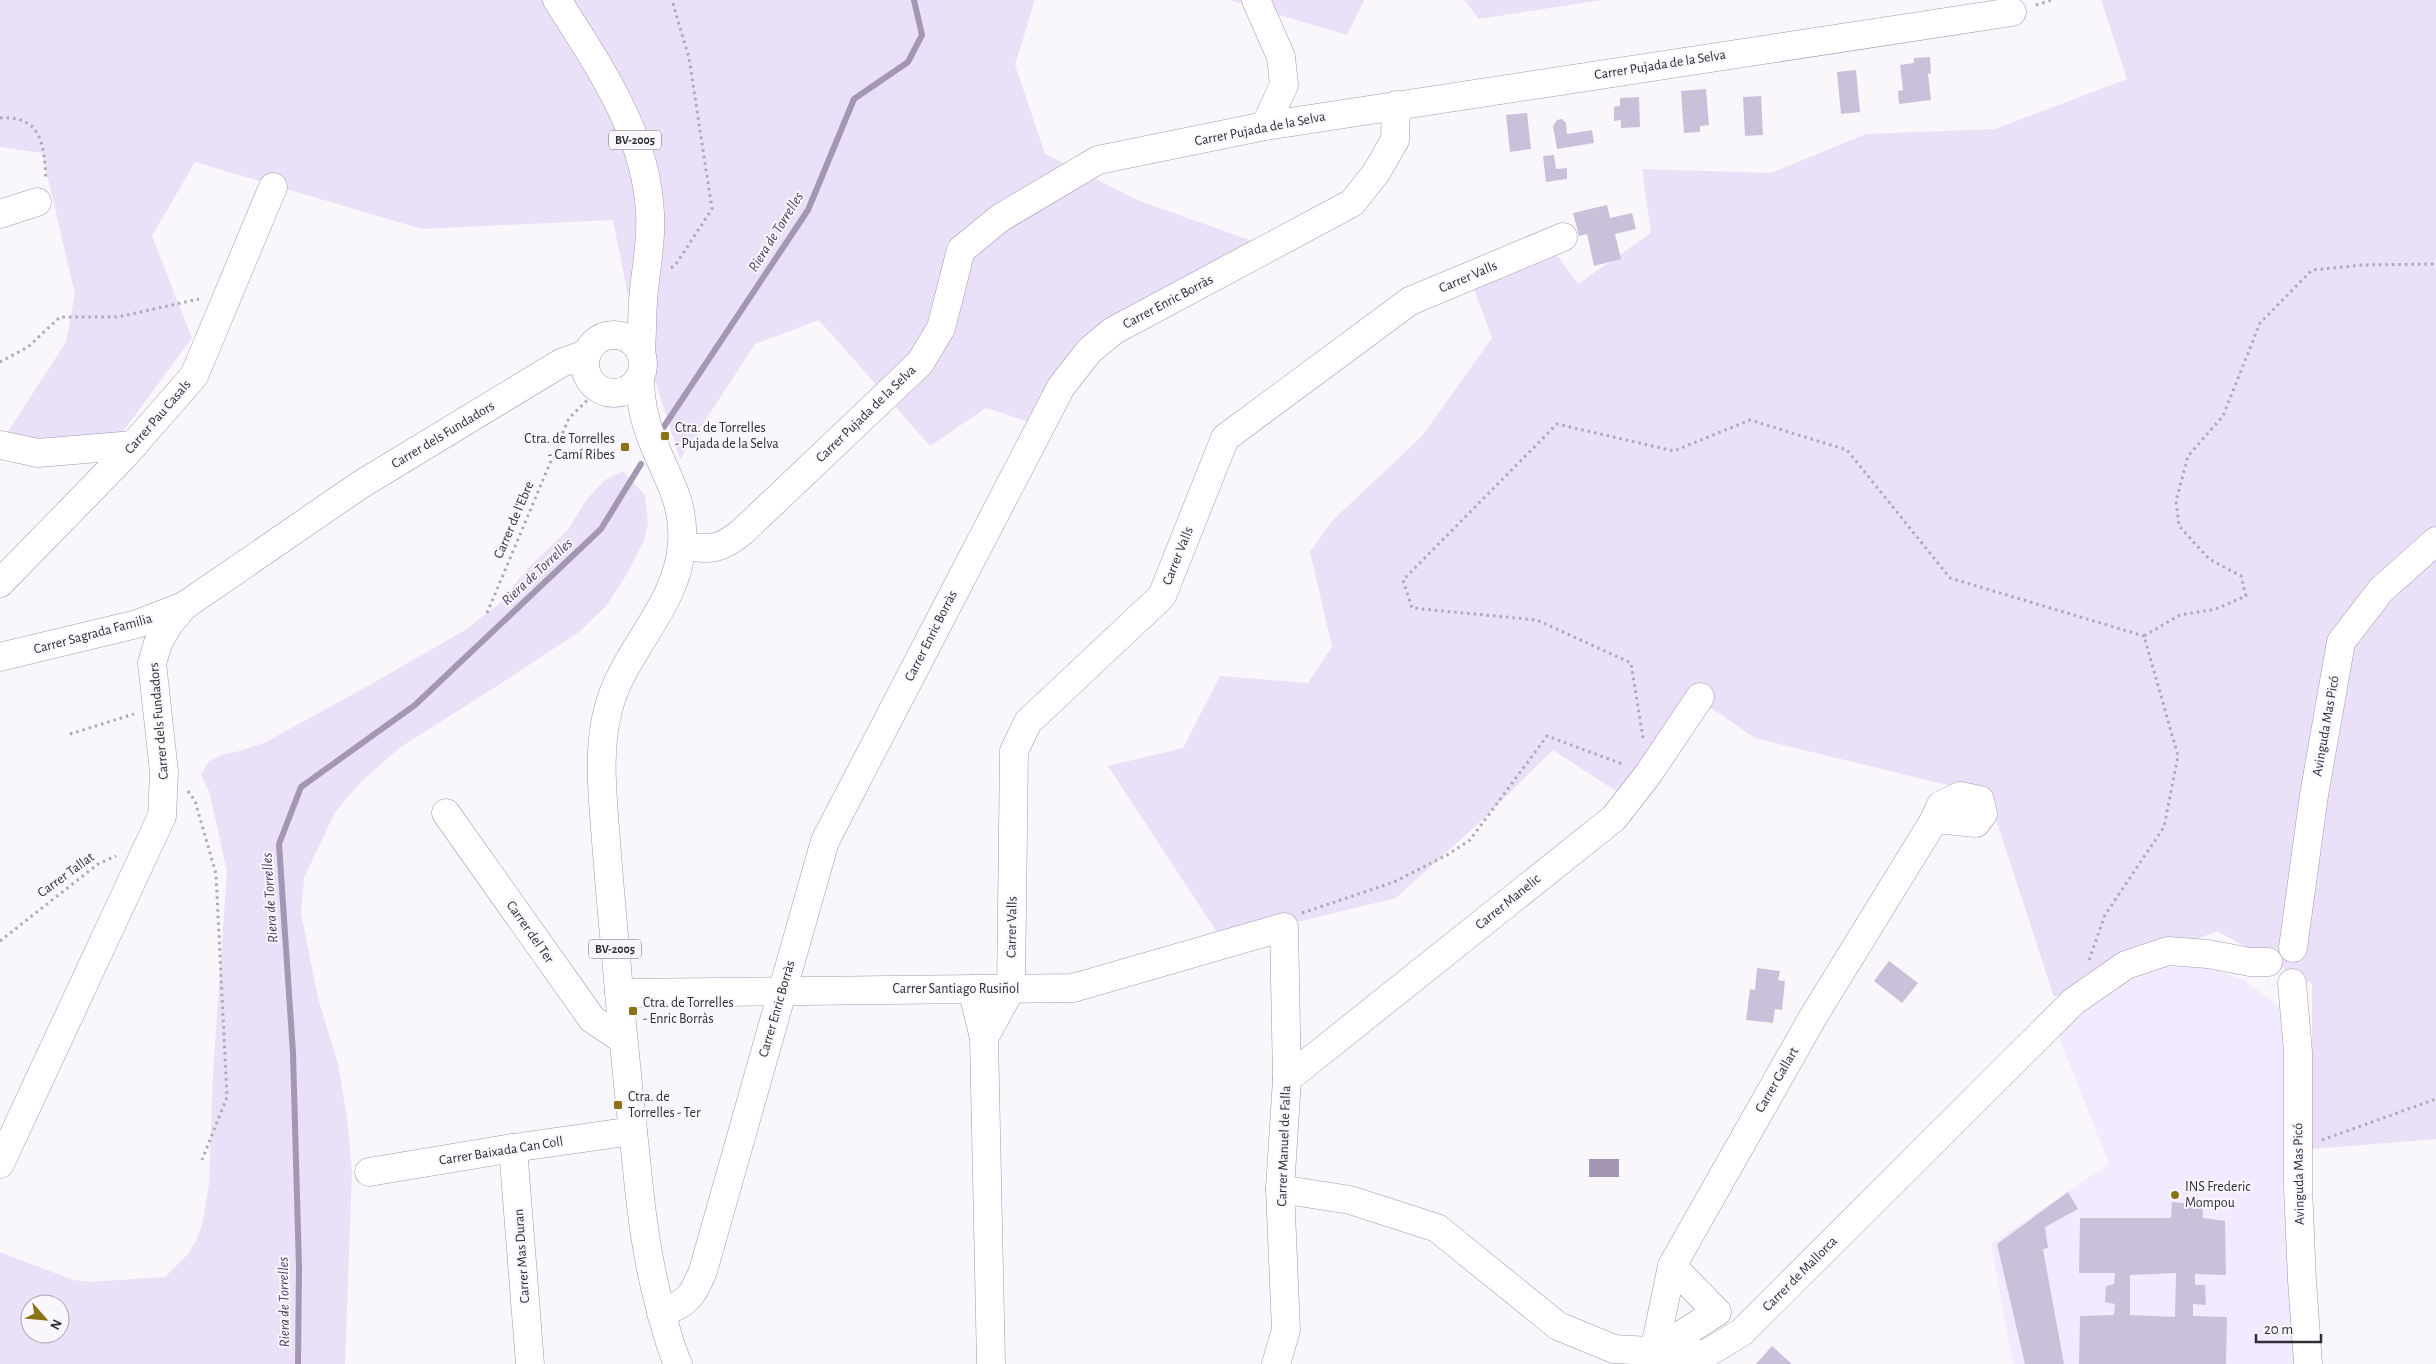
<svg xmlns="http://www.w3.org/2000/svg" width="2436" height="1364" font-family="'Alegreya Sans',sans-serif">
<rect width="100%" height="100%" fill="#f9f6fc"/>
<polygon fill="#f2eaff" points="2167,967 2205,967 2244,980 2280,1007 2286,1027 2297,1364 2013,1364 1991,1244 2109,1164 2057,1032 2107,991 2141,973"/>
<g fill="#eae0f8" fill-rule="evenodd">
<polygon points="0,0 1035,0 1015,65 1045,154 1140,201 1255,242 1078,340 1029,422 986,408 930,446 819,320 755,344 680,459 628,296 613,220 422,229 195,162 152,236 192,338 110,449 0,444 66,342 75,294 42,153 0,147"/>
<polygon points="1229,0 1364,0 1347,35"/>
<polygon points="1464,0 1602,0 1479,19"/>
<polygon points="2101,0 2436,0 2436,1139 2312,1149 2312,984 2217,931 2054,997 1988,795 1755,738 1695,697 1622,795 1553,750 1480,822 1396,898 1222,940 1108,766 1183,748 1220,676 1308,683 1332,647 1310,552 1332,521 1422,436 1492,338 1474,289 1556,254 1578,284 1651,233 1642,169 1771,173 1866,134 1995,129 2127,79"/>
<path d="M623,471l22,24 3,28 -4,18 -19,36 -19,29 -27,26 -85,56 -95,60 -40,36 -24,28 -31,66 -3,35 17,85 20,66 9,53 5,55 -7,192h-345v-112l73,28 17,2 75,-5 24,-24 8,-14 6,-18 6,-36 4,-112 14,-202 -18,-80 -8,-16 8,-14 15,-7 16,-3 24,-8 104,-57 97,-56 35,-27 27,-34 40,-38 20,-32 18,-19zM30,1304h30v30h-30z"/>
</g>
<rect fill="#a397b4" x="1589" y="1159" width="30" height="18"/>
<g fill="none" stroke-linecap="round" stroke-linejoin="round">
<g stroke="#a397b4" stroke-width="6">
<polyline points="663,428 808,210 854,99 908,62 922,35 914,0"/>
<polyline points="298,1364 299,1268 293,1053 279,844 301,787 415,705 601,529 641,464"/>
</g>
</g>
<g fill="#cbc0da" fill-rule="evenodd">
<polygon points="1930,57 1931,73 1928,74 1931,100 1899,104 1898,91 1903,90 1900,65 1914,63 1914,58"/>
<polygon points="1856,70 1860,112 1841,114 1837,72"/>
<polygon points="1706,89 1709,125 1700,126 1700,132 1684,133 1681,91"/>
<polygon points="1761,96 1763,135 1745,136 1743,97"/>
<polygon points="1639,97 1640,127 1621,128 1621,120 1614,121 1614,107 1620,106 1620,98"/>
<polygon points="1527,113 1531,149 1510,152 1506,115"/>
<polygon points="1562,119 1566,123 1567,134 1592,130 1594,143 1557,149 1553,126 1557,120"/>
<polygon points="1554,155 1556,169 1567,168 1567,179 1546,182 1543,156"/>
<polygon points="1607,205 1610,218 1632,213 1636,229 1615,234 1621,259 1594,266 1587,234 1579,236 1573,213"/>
<polygon points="1889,961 1918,983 1902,1003 1874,981"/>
<polygon points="1757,968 1780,971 1778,980 1785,981 1782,1010 1775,1009 1773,1023 1746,1020 1750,989 1755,990"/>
<polygon points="2068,1192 2078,1209 2045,1227 2048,1248 2043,1249 2064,1364 2025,1364 1997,1244"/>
<path d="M2172,1202l30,3 1,13 22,3 1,54 -31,-1v11h10l1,20 -13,-1v12l34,1 -1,47h-147l1,-48 34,-1 1,-11 -10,-2 1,-16 8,-2 1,-11h-36l1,-55h91zM2176,1273l-1,44 -45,-2v-40z"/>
<polygon points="1772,1346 1792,1364 1756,1364"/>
</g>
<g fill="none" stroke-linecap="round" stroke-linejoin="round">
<defs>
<g id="minor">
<polyline points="1256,0 1281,57 1284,85 1265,126"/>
<polyline points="0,214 37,202"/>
<polyline points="0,445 38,453 134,445"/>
<path d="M682,546c28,4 38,4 60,-14l178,-169 21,-35 20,-78 39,-32 98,-58 167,-34 747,-114"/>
<polyline points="0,583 123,457 194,376 273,187"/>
<polyline points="0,657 137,624 184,606"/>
<polyline points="446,813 592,1019 623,1040"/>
<polyline points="2293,948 2314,795 2341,642 2381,590 2436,541"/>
<polyline points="2292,983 2298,1052 2298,1187 2302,1280 2308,1364"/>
<polyline points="972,989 984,1038 991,1364"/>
<polyline points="619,993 1073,988 1284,927 1287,1079 1280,1189 1286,1330 1276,1364"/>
<polyline points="984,1038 1011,989 1014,751 1028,722 1162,596 1225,438 1410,301 1563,237"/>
<polyline points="1287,1079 1614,818 1649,773 1700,697"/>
<polyline points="513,1148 530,1364"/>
<polyline points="0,1164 162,816 164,772 152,663 158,643 169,624 184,606 360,485 561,363 586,354"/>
<polyline points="369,1172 513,1148 633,1131"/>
<polyline points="1280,1189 1350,1200 1437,1228 1558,1326 1614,1349 1706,1354 1742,1332 2074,1001 2126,965 2168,951 2208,954 2250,962 2268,962"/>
<path d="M661,1313c27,-10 31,-16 42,-42l122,-430 236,-454 28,-36 24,-20 239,-128 24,-30 19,-33 1,-35"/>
<polyline points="1654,1352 1672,1266 1813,1017 1933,822 1941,805 1960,796 1980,800 1983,814 1976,823 1946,820 1933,822"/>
<polyline points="1654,1352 1717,1312 1672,1266"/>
</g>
<g id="major">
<path d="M557,0c41,65 90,134 93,214 2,29 -5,58 -7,87 -1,18 -1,35 -2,53"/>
<circle cx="614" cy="364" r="29"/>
<path d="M640,377c0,22 4,44 13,65 14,36 32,60 29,101 -4,64 -59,107 -74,167 -10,39 -6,79 -3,118 3,39 6,78 10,117 6,72 13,143 21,214 5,52 11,102 25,152 5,18 9,36 17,53"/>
</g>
</defs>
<use href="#minor" stroke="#a297b1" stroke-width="29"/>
<use href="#major" stroke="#a297b1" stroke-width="29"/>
<g stroke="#aeaab2" stroke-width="3" stroke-dasharray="2.5 4" stroke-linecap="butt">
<polyline points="2036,5 2052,0"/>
<path d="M0,118c43,-3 44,29 46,62"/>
<polyline points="671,268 676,264 712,209 689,58 672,0"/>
<polyline points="0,362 28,347 60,317 118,317 199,299"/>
<polyline points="487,613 569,418 599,389"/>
<polyline points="70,734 134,714"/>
<polyline points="1643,738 1631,663 1537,620 1412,608 1403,580 1557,424 1674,451 1750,420 1847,450 1950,578 2144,636"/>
<polyline points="188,791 195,801 216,874 227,1097 202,1160"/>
<polyline points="1302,913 1394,882 1447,855 1470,840 1547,736 1625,765"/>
<polyline points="0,941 98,864 116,856"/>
<polyline points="2089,960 2105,915 2164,827 2178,756 2144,636 2180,615 2216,609 2246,596 2241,576 2209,559 2179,526 2176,501 2188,456 2223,416 2260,323 2312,270 2363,265 2436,264"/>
<polyline points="2322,1140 2436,1099"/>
</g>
<use href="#minor" stroke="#fff" stroke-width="28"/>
<use href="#major" stroke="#fff" stroke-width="28"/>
</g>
<g fill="#897316" stroke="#f9f6fc" stroke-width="2">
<rect x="660" y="431" width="10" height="10" rx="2.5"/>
<rect x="620" y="442" width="10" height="10" rx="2.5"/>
<rect x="628" y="1006" width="10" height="10" rx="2.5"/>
<rect x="613" y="1100" width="10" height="10" rx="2.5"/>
<circle cx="2175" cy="1195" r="5"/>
</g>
<g text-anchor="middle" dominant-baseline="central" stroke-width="4" stroke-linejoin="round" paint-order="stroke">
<g fill="#f9f6fc" stroke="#6e6a73" stroke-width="1">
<rect x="609" y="130.5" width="52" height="19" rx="4"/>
<rect x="589" y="939.5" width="52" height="19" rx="4"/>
</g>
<g font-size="12" font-weight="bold" fill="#322e38">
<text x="635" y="140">BV-2005</text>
<text x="615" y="949">BV-2005</text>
</g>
<g font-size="14" fill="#322e38" stroke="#f9f6fc">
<text transform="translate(1660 65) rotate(-9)">Carrer Pujada de la Selva</text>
<text transform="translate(1260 129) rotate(-11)">Carrer Pujada de la Selva</text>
<text transform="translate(1468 277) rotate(-23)">Carrer Valls</text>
<text transform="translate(1168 302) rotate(-28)">Carrer Enric Borràs</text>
<text transform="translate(866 414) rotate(-44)">Carrer Pujada de la Selva</text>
<text transform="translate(158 417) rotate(-49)">Carrer Pau Casals</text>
<text transform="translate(443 435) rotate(-31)">Carrer dels Fundadors</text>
<text transform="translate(514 520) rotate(-67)">Carrer de l'Ebre</text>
<text transform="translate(1178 556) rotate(-68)">Carrer Valls</text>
<text transform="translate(93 634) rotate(-15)">Carrer Sagrada Familia</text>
<text transform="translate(931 636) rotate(-63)">Carrer Enric Borràs</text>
<text transform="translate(159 721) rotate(-95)">Carrer dels Fundadors</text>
<text transform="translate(2326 726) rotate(-80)">Avinguda Mas Picó</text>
<text transform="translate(66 875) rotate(-36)">Carrer Tallat</text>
<text transform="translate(1508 902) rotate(-39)">Carrer Manelic</text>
<text transform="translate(1012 927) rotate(-89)">Carrer Valls</text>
<text transform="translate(530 932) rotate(55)">Carrer del Ter</text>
<text x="956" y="989">Carrer Santiago Rusiñol</text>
<text transform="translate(777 1009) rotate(-74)">Carrer Enric Borràs</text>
<text transform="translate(1777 1080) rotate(-60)">Carrer Gallart</text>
<text transform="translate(1284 1146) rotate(-88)">Carrer Manuel de Falla</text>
<text transform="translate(501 1151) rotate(-9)">Carrer Baixada Can Coll</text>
<text transform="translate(2299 1174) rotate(-91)">Avinguda Mas Picó</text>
<text transform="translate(522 1256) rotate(-94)">Carrer Mas Duran</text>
<text transform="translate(1800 1274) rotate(-45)">Carrer de Mallorca</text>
</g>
<g font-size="14" fill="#322e38" stroke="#f9f6fc" text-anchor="start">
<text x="675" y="428">Ctra. de Torrelles<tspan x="675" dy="16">- Pujada de la Selva</tspan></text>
<text x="615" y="439" text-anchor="end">Ctra. de Torrelles<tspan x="615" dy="16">- Camí Ribes</tspan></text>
<text x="643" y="1003">Ctra. de Torrelles<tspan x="643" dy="16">- Enric Borràs</tspan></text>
<text x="628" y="1097">Ctra. de<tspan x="628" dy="16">Torrelles - Ter</tspan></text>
<text x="2185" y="1187">INS Frederic<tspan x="2185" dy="16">Mompou</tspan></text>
</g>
<g font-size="15" font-style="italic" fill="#4f3b66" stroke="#f9f6fc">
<text transform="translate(776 232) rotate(-58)">Riera de Torrelles</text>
<text transform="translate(537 572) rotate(-43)">Riera de Torrelles</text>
<text transform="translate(270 898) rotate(-94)">Riera de Torrelles</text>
<text transform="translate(284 1302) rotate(-91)">Riera de Torrelles</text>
</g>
</g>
<g transform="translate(45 1319) rotate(117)"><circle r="24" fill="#f9f6fc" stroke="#a9a6ae"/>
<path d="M0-4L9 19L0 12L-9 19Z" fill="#897316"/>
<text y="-8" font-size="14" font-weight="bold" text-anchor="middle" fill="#322e38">N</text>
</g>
<path d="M2256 1334v8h65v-8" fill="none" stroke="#322e38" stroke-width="2.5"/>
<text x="2264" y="1334" font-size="15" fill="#322e38" stroke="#f9f6fc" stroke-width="4" paint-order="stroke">20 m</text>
</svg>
